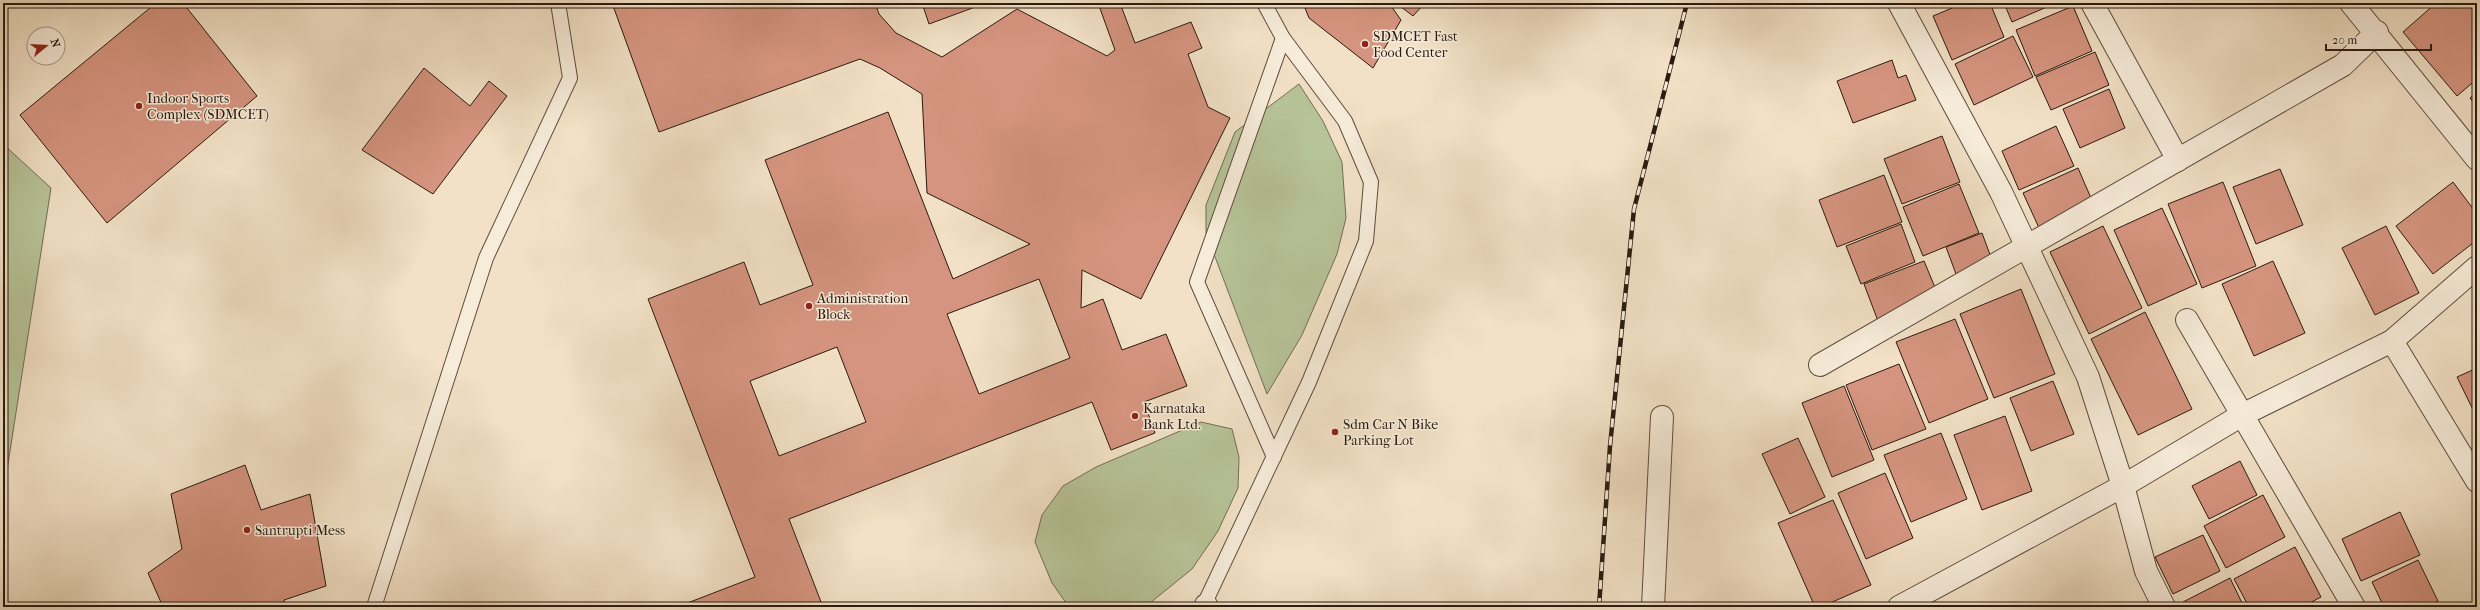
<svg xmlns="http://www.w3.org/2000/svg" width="2480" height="610" font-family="'IM FELL French Canon',serif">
<rect width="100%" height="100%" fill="#f2e1c6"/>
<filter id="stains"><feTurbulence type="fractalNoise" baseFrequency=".005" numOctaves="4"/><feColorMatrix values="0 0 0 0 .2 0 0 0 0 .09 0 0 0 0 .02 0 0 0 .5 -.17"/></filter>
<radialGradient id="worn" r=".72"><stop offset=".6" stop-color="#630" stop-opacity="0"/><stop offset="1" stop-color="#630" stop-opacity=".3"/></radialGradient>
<g fill="#b7c398" stroke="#716e54">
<polygon points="1299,84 1323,121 1342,162 1346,218 1337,254 1302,335 1267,394 1206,233 1206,205 1235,132"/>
<polygon points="3,144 51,188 3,496"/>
<polygon points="1201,422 1232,429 1239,457 1238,488 1218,531 1192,569 1145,607 1069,607 1052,583 1035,542 1042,515 1063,486 1096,467"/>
</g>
<g fill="#d5947f" stroke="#2b1a10" fill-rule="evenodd">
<polygon points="156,3 183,3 257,96 107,223 20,115"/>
<path d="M612,3h263l4,11 17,19 46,24 75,-48 90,47 8,-6 -17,-47h22l15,40 56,-21 11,26 -14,6 20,53 22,11 -89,181 -59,-29 -1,38 22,-9 19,51 44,-16 21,52 -43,16 11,31 -44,17 -19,-48 -303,117 34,88h-146l78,-30 -107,-278 96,-37 16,43 53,-20 -48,-125 123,-48 65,167 77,-35 -103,-51 -5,-99 -42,-26 -20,-9 -201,73zM1039,279l31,79 -91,36 -32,-80zM837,347l29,75 -87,34 -29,-75z"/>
<polygon points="922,3 986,3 929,24"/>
<polygon points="1303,3 1389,3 1401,20 1373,68 1309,18"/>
<polygon points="1396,3 1425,3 1413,16"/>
<polygon points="1927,3 1939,3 1929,7"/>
<polygon points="1964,3 1990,3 2004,37 1952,60 1933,16"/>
<polygon points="2004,3 2056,3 2012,22"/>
<polygon points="2436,3 2477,3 2477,79 2457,96 2403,32"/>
<polygon points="2073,6 2092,51 2035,76 2016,30"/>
<polygon points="2013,36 2033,77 1974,105 1955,64"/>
<polygon points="2095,52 2109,85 2051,110 2036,77"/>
<polygon points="1892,60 1898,78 1906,75 1916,100 1853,123 1837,81"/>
<polygon points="424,68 470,106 489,81 507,96 433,194 362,150"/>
<polygon points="2109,89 2125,128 2080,148 2063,109"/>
<polygon points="2477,92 2477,107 2470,98"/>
<polygon points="2056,126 2074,166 2019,190 2002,151"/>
<polygon points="1942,136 1960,182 1902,204 1884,159"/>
<polygon points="2078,168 2094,205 2040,230 2023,193"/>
<polygon points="2280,169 2303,225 2256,244 2233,187"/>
<polygon points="1884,175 1902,222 1837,247 1819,200"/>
<polygon points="2223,182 2256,266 2202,288 2168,204"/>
<polygon points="2453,182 2477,214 2477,240 2433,274 2396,226"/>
<polygon points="1959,184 1979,233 1923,256 1903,207"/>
<polygon points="2162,208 2197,284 2148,306 2114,230"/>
<polygon points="1901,224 1915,262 1861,284 1846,246"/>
<polygon points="2103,226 2142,308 2089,334 2050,252"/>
<polygon points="2386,226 2419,293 2375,315 2342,248"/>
<polygon points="1982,233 1992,260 1956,274 1946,247"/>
<polygon points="1924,261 1939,297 1878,321 1864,284"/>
<polygon points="2273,261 2305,333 2254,356 2222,284"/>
<polygon points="2021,289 2055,374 1994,398 1960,314"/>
<polygon points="2145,312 2192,409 2138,435 2091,339"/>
<polygon points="1955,319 1988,399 1929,423 1896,342"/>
<polygon points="1899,364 1926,429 1872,450 1846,385"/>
<polygon points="2477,368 2477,418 2457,377"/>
<polygon points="2053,381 2074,434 2031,451 2010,398"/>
<polygon points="1844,386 1874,460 1832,477 1802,403"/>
<polygon points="2005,416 2032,491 1982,510 1954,435"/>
<polygon points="1941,433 1967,499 1911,522 1884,455"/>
<polygon points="1798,438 1825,497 1790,514 1762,454"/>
<polygon points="2240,461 2257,495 2209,519 2192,486"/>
<polygon points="245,465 261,510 310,494 326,586 284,600 285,607 163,607 148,573 182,549 171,494"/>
<polygon points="1885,473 1913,538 1866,559 1838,493"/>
<polygon points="2263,495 2285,537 2226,568 2204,526"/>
<polygon points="1833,500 1871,585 1821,607 1815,607 1778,523"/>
<polygon points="2400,512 2420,555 2361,581 2342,539"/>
<polygon points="2203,535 2220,571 2173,594 2155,557"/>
<polygon points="2295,547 2321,597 2302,607 2249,607 2234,579"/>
<polygon points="2418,560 2438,601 2425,607 2384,607 2372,582"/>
<polygon points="2230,578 2244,607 2185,607 2183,602"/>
</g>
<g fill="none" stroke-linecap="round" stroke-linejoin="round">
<defs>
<g id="service">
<polyline points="1274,457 1197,282 1283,38"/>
<polyline points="374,607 486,258 570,78 558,3"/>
<polyline points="1203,607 1309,382 1366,241 1371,182 1345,121 1283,38 1264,3"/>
</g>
<g id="minor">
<polyline points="1899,3 2001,192 2088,377 2123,486 2146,571 2164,607"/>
<polyline points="2092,3 2178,160"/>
<polyline points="2351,3 2477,159"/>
<polyline points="2477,267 2392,341 2477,481"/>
<polyline points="2187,320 2354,607"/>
<polyline points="1820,365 2343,65 2377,32"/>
<polyline points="1206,605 1207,607"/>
<polyline points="1653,607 1662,417"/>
<polyline points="1899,607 2123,486 2242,415 2392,341"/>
</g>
</defs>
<use href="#service" stroke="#5d4c3e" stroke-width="16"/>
<use href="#minor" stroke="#5d4c3e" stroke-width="24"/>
<use href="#service" stroke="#f7ecda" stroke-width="14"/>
<use href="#minor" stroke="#f7ecda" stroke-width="22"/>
<defs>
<polyline id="rail" points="1599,607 1610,446 1634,209 1687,3"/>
</defs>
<use href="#rail" stroke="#2b1a10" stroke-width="4.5"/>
<use href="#rail" stroke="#f7ecda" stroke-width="3" stroke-dasharray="9" stroke-linecap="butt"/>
</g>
<g fill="#8f2418" stroke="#f7ecda" stroke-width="1.5">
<circle cx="1365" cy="44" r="4"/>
<circle cx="139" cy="106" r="4"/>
<circle cx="809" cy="306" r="4"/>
<circle cx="1135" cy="416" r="4"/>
<circle cx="1335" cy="432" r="4"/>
<circle cx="247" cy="530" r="4"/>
</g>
<g text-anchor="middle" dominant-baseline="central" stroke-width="3" stroke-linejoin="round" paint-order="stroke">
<g font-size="14" fill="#2b1a10" stroke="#f7ecda" text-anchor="start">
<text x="1373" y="36">SDMCET Fast<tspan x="1373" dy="16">Food Center</tspan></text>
<text x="147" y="98">Indoor Sports<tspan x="147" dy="16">Complex (SDMCET)</tspan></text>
<text x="817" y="298">Administration<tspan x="817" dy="16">Block</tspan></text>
<text x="1143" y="408">Karnataka<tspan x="1143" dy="16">Bank Ltd.</tspan></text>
<text x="1343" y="424">Sdm Car N Bike<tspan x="1343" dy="16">Parking Lot</tspan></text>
<text x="255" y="530">Santrupti Mess</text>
</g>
</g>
<rect width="2480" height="610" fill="none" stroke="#f2e1c6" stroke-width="16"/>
<rect x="4" y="4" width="2472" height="602" fill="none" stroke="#2b1a10" stroke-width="2"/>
<rect x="8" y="8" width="2464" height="594" fill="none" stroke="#2b1a10"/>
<g transform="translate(46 46) rotate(72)"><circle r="19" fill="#f7ecda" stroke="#a59889"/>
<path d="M0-3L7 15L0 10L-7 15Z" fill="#8f2418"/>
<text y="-6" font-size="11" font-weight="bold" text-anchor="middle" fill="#2b1a10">N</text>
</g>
<path d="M2326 44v6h105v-6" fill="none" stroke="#2b1a10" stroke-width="2"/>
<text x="2332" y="44" font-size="12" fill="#2b1a10" stroke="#f7ecda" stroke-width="3" paint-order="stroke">20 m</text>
<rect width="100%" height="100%" filter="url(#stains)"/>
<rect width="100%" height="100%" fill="url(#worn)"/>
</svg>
